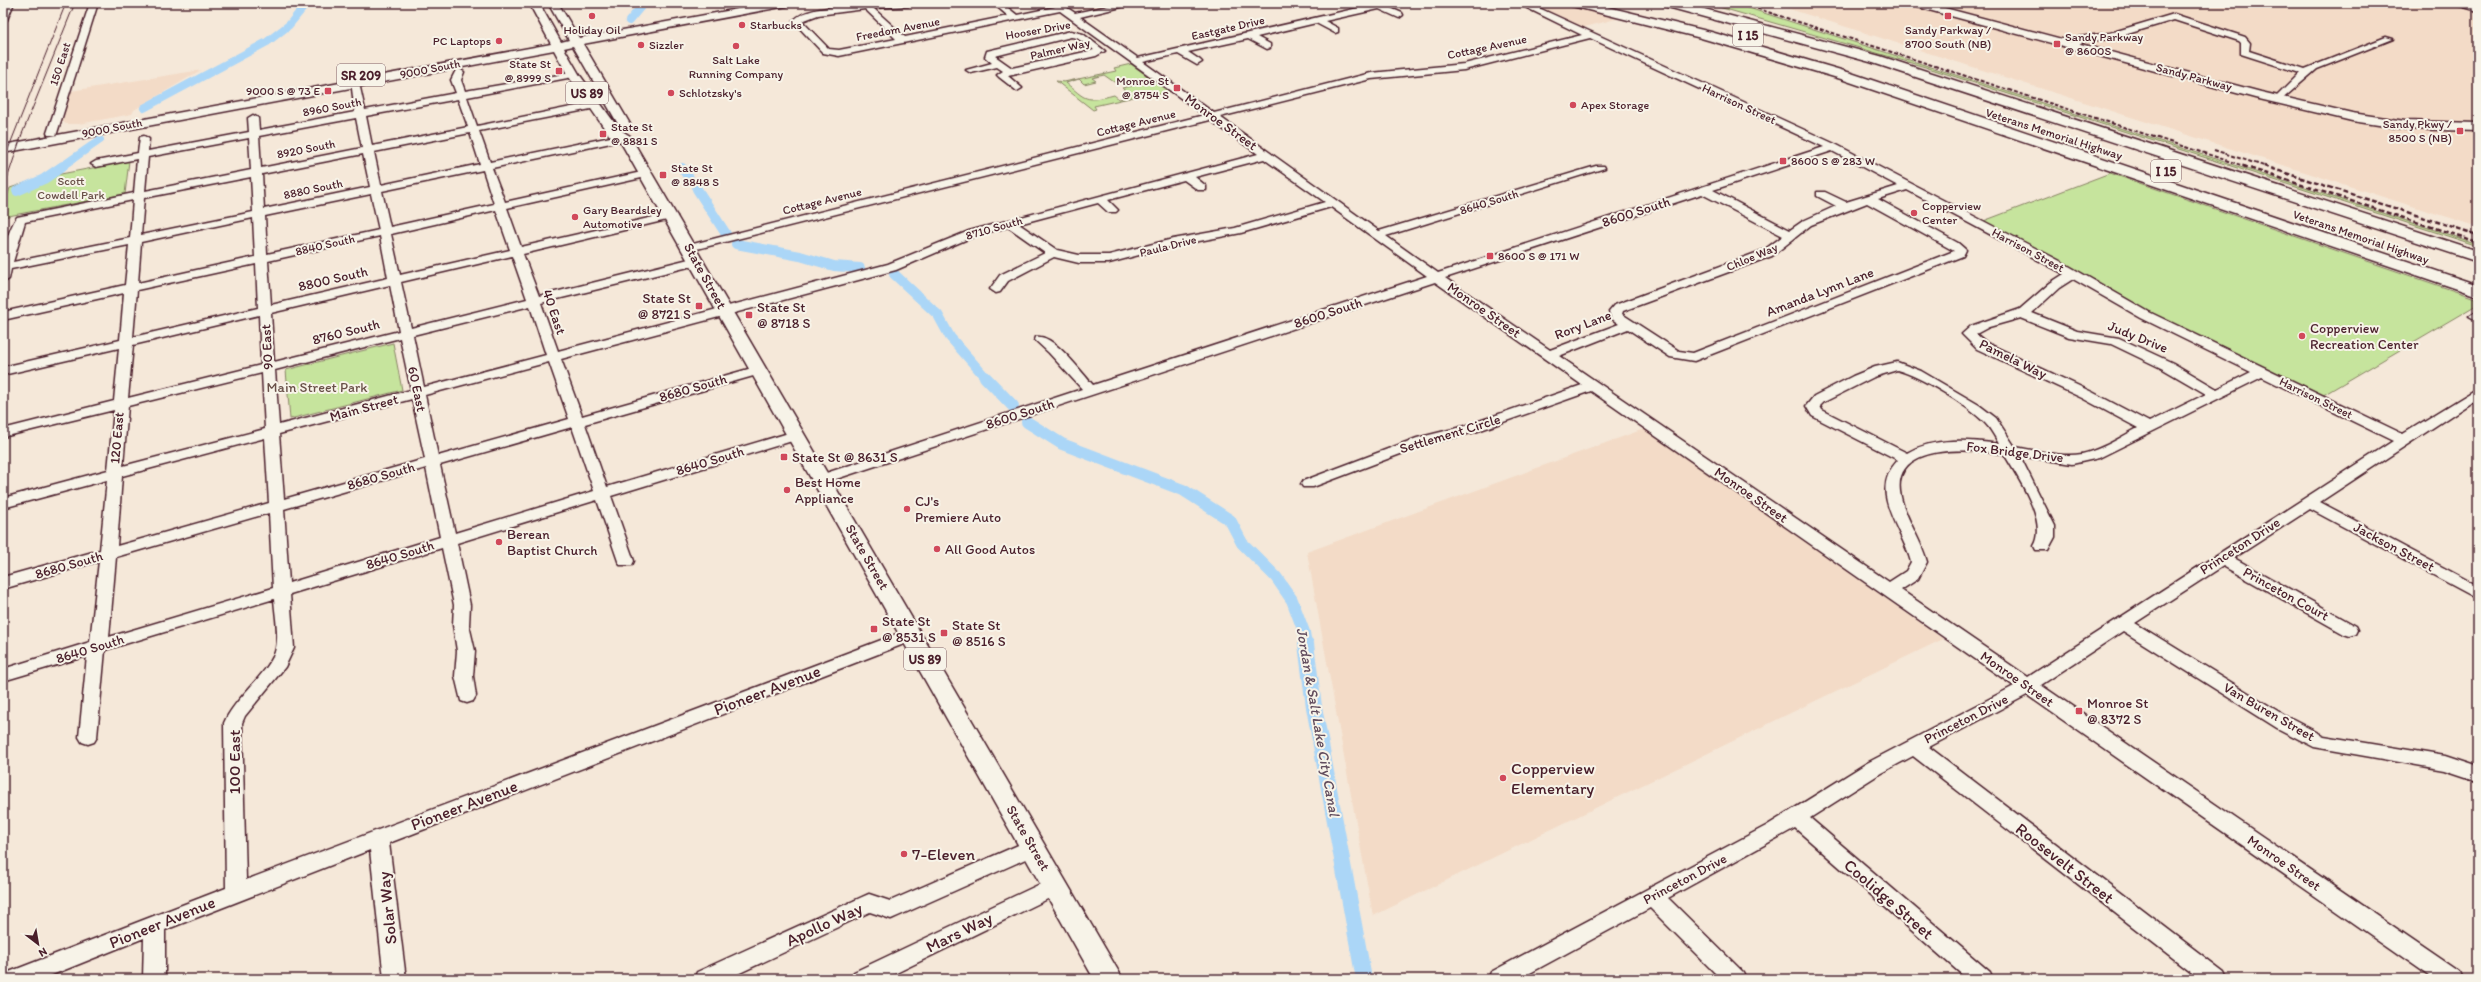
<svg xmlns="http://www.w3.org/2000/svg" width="2481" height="982" font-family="Itim,sans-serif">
<rect width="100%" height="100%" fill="#f5e8d9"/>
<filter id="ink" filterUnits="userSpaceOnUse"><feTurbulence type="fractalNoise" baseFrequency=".025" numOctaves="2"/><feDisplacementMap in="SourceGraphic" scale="8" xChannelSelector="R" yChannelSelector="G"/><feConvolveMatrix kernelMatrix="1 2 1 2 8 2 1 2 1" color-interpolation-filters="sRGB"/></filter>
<g filter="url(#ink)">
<g fill="#f3dbc7">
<polygon points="1068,3 1122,3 1085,10 1075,9"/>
<polygon points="1529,3 1553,3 1620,18 1581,28"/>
<polygon points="1771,3 1902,3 2337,117 2408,128 2478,131 2478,227"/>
<polygon points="1925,3 2451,3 2478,10 2478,122 2401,121 2316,106"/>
<polygon points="201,70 134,110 132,114 79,124 66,124 62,121 71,91"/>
<polygon points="1644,429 1943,639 1373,916 1307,552"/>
</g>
<g fill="#c6e49d" stroke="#888264" fill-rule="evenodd">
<polygon points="1705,3 1733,3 2478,244 2478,246 1925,67"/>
<path d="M1131,64l38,28 -18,4 -4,-2 -53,12 2,3 -3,1 -37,-29 8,1 52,-11 -2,-3zM1104,75l10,7 11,-2 7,6 -10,2 9,8 -12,3 -5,-4c-30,8 -28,4 -48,-12l13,-4 5,5 12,-3 -4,-3z"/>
<polygon points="129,161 125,194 3,217 3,208 10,188 40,178"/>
<polygon points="2110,173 2478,299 2478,304 2320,397 2176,328 1981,222"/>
<polygon points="393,343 402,390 290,419 286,370"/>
</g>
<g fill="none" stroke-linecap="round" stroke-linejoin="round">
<g stroke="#abd6f7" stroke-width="8">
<polyline points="629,21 644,3"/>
<polyline points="144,108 267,42 289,25 307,3"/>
<polyline points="61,167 100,140"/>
</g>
<g stroke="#abd6f7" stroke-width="10">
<polyline points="682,168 689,178"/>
<polyline points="697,189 726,234"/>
<polyline points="17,191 44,179 63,166"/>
<polyline points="736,244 800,256 834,266 860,268"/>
<polyline points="894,274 938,315 950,337 986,378"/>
</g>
<g stroke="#abd6f7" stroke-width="12">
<polyline points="985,377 1013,406"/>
<polyline points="1027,422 1062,444 1183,490 1230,520 1242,543 1276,577 1292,600 1304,632 1306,645"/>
</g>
<polyline stroke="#abd6f7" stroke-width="16" points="1306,644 1314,707 1364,979"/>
<defs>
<g id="minor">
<polygon points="6,3 14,3 7,20 3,23 3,10"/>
<polygon points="90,3 98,3 57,133 56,135 48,135 47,133"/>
<path d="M865,3h47l-4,3 -35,2 32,29 103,-21 -15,-13h9l15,12 38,-8 -4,-4h9l15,10 47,-10h16l-58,14 58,41 242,-55h18l-10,4 14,6 1,2 -4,3 -20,-9 -54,12 13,7v4l-3,1 -19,-10 -59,14 13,7v4l-3,1 -19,-10 -60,13 12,8 2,2 -5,3 -19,-11 -35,8 71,51 157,-40 93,-9 118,-29 -65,-32h11l309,142 223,116 89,51 254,122 75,-46v10l-158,104 158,84v13l-168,-90 -76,49 122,68 2,4 -2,4 -6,2 -6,-2 -121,-68 -88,57 154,95 35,18 121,20 33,11v14l-33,-11 -131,-23 -37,-19 -154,-97 -82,54 419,287 3,7h-29l-407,-284 -98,52 295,225 3,7h-27l-287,-223 -32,17 -71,45 180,154 3,7h-26l-172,-151 -127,70 75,74 3,7h-25l-71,-71 -131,71h-31l3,-7 275,-146 101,-63 147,-77 -423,-295 -116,41 -48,12 -114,43h-10l-2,-3 2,-3 114,-43 48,-12 117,-41 -147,-103 -608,200h-10l-2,-3 2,-3 265,-87 -33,-36 -14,-13 1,-3c17,-4 46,36 57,48l334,-109 -96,-69 -90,26 -68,13 -64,17h-30l-25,-6 -46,24 -8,11 -4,1 -6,-4 10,-14 45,-22 -37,-26 -31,8 -81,35 -335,89 21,57 177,-50 7,4 -2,3 -179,51 22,63 185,-55 5,-1 7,4 -2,3 -191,58 23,65 -2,4h-12l-2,-4 -21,-61 -140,43 13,62 -1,20 6,26 -2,25 3,20 -3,5 -6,2 -6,-2 -6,-25 2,-25 -4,-26 1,-20 -12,-57 -152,46 4,54 -9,19 -40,49 -3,7 4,157 659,-249 6,-2 6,2 2,4 -2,4 -528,204 17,136h-22l-14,-129 -205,80v49h-22l1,-41 -102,41h-36l3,-7 217,-84 -2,-165c10,-25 48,-52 52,-75 3,-15 -1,-34 -2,-49l-169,51 -8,87 -3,5 -6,2 -6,-2 -3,-5 8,-81 -84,25v-12l87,-27 9,-81 -96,28v-12l97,-27 7,-70 -104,28v-10l105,-28 6,-60 -111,27v-8l111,-28 5,-53 -116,27v-8l117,-27 4,-47 -121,27v-8l122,-27 4,-40 -118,24 -2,10 -6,4c0,-23 1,-47 14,-66l117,-24 3,-34 -41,8 -5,-3 5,-3 42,-8 2,-16 4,-1 5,3 -1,12 101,-19 -1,-14 5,-3 5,3 1,12 96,-18 -4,-31 8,2 6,27 91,-17 -5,-13 5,-10 3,-1 5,3 -3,8 4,11 111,-19 2,2 -5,3 -106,20 10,29 119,-24 5,3 -5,3 -117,23 11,31 135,-28 5,3 -5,3 -133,28 13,34 141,-31 5,3 -5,3 -139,31 14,39 150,-34 6,3 -6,3 -148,35 16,42 158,-39 6,4 -2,3 -160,39 17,48 330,-87 81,-33 289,-77 -48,-34 -517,130h-8v-4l519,-131 -144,-104 -221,45 -16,-3 -30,-32c14,-16 52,-13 72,-18zM865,9l31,30 -57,11 -10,-1 -27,-28 16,-6zM1590,38l234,109 -386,126 -52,-37 219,-68 -1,-2h-8l-217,65 -159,-114 151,-38 93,-9zM458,99l10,28 -96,19 -6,-30zM356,118l6,30 -101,20 -2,-32zM470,133l10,31 -99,21 -7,-33zM249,138l2,32 -106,21 3,-34zM1832,151l66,35 -52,16 -21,-10h-8v4l19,10 -33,15 -13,9 -77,-40zM363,154l7,33 -106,22 -2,-35zM1264,159l61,43 -90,26 -62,11 -64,16h-30l-22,-5 -38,-26 79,-21 10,9h8l2,-2 -10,-10 76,-20 14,10h8v-4l-11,-9zM483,170l11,34 -104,23 -8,-36zM251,177l2,35 -112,23 3,-37zM1907,190l157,84 -14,9 -30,26 -49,17 -9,8 15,15 105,49 56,30c-17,9 -37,22 -56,26 -21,4 -46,-4 -67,-7l-19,-29 -17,-13 -58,-34 -24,-9 -22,5 -22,9 -39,20 -8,10 6,10 86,44c-31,33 4,67 13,102l-5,9 -17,11 -330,-226 69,-27 42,28 24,4 269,-105 3,-6 -8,-7 -80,-44zM371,194l8,36 -112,24 -2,-38zM1702,194l81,42 -19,14 -149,55 -6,7 3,7 7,5 -69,26 -105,-72zM133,200l-3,38 -117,24 12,-40zM1867,203l87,48 -261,102 -14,-2 -57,-37 1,-3 149,-55 39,-31zM496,210l14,40 -110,25 -9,-41zM253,218l2,39 -117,26 3,-41zM380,236l8,42 -117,27 -3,-44zM512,256l15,43 -116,29 -10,-46zM256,264l2,44 -125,29 4,-47zM2073,279l68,39 110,54 -34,17 -44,-26 -54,-25 -42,-7 -45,-18 27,-25zM390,285l9,46 -125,31 -3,-49zM530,306l16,49 -122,32 -11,-52zM259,315l2,50 -133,33 5,-53zM2021,318l48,19 42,7 52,25 43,25 -57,28 -57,-30 -105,-49 -11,-9 13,-7zM400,338l11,52 -132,35 -4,-55zM549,362l20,57 -131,37 -13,-61zM1897,370c25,7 69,34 88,53 6,6 10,14 14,21 -30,-4 -65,-7 -92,9l-85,-43 -2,-4 4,-4 50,-25zM262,373l3,56 -142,37 5,-60zM2262,377l131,64 -365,236 -127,-87 17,-11 9,-17c-6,-23 -21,-42 -26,-65 -13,-56 71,-48 103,-43 13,22 45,68 30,92l2,4h12l7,-13v-11l-35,-70 52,8 27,-6zM412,399l13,60 -141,40 -5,-65zM572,427l22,64 -139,42 -15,-68zM265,438l4,65 -152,43 5,-70zM426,468l14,69 -151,46 -5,-74zM269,513l4,75 -164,49 7,-80z"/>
<polygon points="2456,3 2478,5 2478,11 2457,5"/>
<polygon points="2174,14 2245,37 2250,43 2249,51 2305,69 2386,37 2393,39 2317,69 2279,102 2274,99 2300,73 2241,54 2241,43 2239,41 2174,20 2111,39 2084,41 2073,48 2068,45 2079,37 2110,33"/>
<path d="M1071,31l12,3 22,17 -9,5 -88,20 14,12 -5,3 -18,-14 -2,-2 6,-4 -6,-4 -26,6 -5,-3 26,-7 -7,-6 2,-6zM1071,37l6,1 17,12 -82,18 -17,-12z"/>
<polygon points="2475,312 2478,313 2478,321 2469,316"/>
<polygon points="1032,839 1039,841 1042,847 1039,853 898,916 891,919 870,912 727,979 694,979 697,972 862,897 869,894 890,901"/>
<polygon points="1055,877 1062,880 1065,886 1062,892 884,979 851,979 854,972"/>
</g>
<g id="major">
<polygon points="529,3 539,3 561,42 569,40 548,3 558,3 579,38 770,3 792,3 787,6 583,44 630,124 624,128 618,124 573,46 564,48 579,74 619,129 630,136 1123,979 1094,979 619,139 609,135 567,74 554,50 3,153 3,145 551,44"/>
<polygon points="1909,3 1926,3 2261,92 2352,113 2405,121 2478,123 2478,131 2405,129 2352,121 2255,98 1910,5"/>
</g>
<g id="highway">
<polygon points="1570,3 1591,3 1711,32 1851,73 2478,285 2478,296 1841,79 1701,38 1572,6"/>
<polygon points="1662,3 1682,3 1880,56 2478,251 2478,262 1870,62 1664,6"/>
</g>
</defs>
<use href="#minor" stroke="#4a1f2b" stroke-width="3"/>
<use href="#major" stroke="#4a1f2b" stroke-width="3"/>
<use href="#highway" stroke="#4a1f2b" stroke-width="3"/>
<use href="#minor" fill="#f7f3e8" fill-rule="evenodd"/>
<use href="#major" fill="#f7f3e8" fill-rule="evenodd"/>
<use href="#highway" fill="#f7f3e8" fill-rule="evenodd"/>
<g stroke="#4a1f2b" stroke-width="1">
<polyline points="3,162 66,3"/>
<polyline points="3,191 22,134 75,3"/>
</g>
<g stroke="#4a1f2b" stroke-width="2" stroke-dasharray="4 2" stroke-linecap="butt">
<polyline points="1740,3 2247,167"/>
<polyline points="2214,150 2267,167"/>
</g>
<g stroke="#4a1f2b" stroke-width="2.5" stroke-dasharray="5 2.5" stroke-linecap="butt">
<polyline points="2243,166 2478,242"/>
<polyline points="2264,166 2478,235"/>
</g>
</g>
</g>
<g fill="#d1495b" stroke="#f7f3e8" stroke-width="1.5">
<circle cx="592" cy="16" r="4"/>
<rect x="1944" y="12" width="8" height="8" rx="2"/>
<circle cx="742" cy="25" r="4"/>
<circle cx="499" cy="41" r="4"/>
<rect x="2053" y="40" width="8" height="8" rx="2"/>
<circle cx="641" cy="45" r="4"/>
<circle cx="736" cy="46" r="4"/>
<rect x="555" y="67" width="8" height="8" rx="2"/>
<rect x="1173" y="84" width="8" height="8" rx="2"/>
<rect x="324" y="87" width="8" height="8" rx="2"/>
<circle cx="671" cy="93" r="4"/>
<circle cx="1573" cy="105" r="4"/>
<rect x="2456" y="127" width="8" height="8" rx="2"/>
<rect x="599" y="130" width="8" height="8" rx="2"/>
<rect x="1779" y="157" width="8" height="8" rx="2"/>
<rect x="659" y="171" width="8" height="8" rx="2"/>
<circle cx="1914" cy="213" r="4"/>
<circle cx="575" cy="217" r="4"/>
<rect x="1486" y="252" width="8" height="8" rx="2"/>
<rect x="695" y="302" width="8" height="8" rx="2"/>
<rect x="745" y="311" width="8" height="8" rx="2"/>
<circle cx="2302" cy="336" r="4"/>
<rect x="780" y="453" width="8" height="8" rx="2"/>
<circle cx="787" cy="490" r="4"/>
<circle cx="907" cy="509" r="4"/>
<circle cx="499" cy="542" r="4"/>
<circle cx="937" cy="549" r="4"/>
<rect x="870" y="625" width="8" height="8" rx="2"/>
<rect x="940" y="629" width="8" height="8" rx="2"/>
<rect x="2075" y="707" width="8" height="8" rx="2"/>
<circle cx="1503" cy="778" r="4"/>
<circle cx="904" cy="854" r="4"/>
</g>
<g text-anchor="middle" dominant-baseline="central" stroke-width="4" stroke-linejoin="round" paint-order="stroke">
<g font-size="12" fill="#4a1f2b" stroke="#f7f3e8" text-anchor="start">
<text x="750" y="25">Starbucks</text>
<text x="592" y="30" text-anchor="middle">Holiday Oil</text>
<text x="1948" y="30" text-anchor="middle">Sandy Parkway /<tspan x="1948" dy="14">8700 South (NB)</tspan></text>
<text x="2065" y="37">Sandy Parkway<tspan x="2065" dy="14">@ 8600S</tspan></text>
<text x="491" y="41" text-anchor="end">PC Laptops</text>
<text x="649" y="45">Sizzler</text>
<text x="736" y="60" text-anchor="middle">Salt Lake<tspan x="736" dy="14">Running Company</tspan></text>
<text x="551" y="64" text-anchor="end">State St<tspan x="551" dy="14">@ 8999 S</tspan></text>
<text x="1169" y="81" text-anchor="end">Monroe St<tspan x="1169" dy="14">@ 8754 S</tspan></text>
<text x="320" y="91" text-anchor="end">9000 S @ 73 E</text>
<text x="679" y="93">Schlotzsky's</text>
<text x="1581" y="105">Apex Storage</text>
<text x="2452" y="124" text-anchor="end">Sandy Pkwy /<tspan x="2452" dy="14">8500 S (NB)</tspan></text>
<text x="611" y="127">State St<tspan x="611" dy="14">@ 8881 S</tspan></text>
<text x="1791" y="161">8600 S @ 283 W</text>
<text x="671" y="168">State St<tspan x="671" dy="14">@ 8848 S</tspan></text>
<text x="1922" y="206">Copperview<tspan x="1922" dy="14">Center</tspan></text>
<text x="583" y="210">Gary Beardsley<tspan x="583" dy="14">Automotive</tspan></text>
<text x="1498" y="256">8600 S @ 171 W</text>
</g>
<g font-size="12" fill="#4a1f2b" stroke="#f7f3e8">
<text transform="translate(1228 28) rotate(-13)">Eastgate Drive</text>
<text transform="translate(898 29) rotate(-11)">Freedom Avenue</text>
<text transform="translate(1038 30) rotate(-10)">Hooser Drive</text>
<text transform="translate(1487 47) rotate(-12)">Cottage Avenue</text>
<text transform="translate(1060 49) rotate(-13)">Palmer Way</text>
<text transform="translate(60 64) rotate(-72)">150 East</text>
<text transform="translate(430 69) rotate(-11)">9000 South</text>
<text transform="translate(2194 77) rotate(15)">Sandy Parkway</text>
<text transform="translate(1739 104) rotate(25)">Harrison Street</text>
<text transform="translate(332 107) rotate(-11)">8960 South</text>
<text transform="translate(1136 123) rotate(-14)">Cottage Avenue</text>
<text transform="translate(112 128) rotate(-11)">9000 South</text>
<text transform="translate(2054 134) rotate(18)">Veterans Memorial Highway</text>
<text transform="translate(306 149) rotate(-11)">8920 South</text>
<text transform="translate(313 189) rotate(-12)">8880 South</text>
<text transform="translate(822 201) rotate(-14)">Cottage Avenue</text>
<text transform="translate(1489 202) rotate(-17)">8640 South</text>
<text transform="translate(994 228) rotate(-16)">8710 South</text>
<text transform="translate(2361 237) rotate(19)">Veterans Memorial Highway</text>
<text transform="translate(325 245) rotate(-13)">8840 South</text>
<text transform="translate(1168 246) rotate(-14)">Paula Drive</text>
<text transform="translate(2028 250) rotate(28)">Harrison Street</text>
<text transform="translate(1752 257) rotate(-23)">Chloe Way</text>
<text transform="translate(2316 398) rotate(26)">Harrison Street</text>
</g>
<g font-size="12" fill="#695048" stroke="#f7f3e8">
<text x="71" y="181">Scott<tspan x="71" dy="14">Cowdell Park</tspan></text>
</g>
<g fill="#f7f3e8" stroke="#7e5f64" stroke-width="1">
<rect x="1733" y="24" width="30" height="22" rx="3"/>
<rect x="337" y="64" width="48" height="22" rx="3"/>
<rect x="566" y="82" width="42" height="22" rx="3"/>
<rect x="2151" y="160" width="30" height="22" rx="3"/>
<rect x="904" y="648" width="42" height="22" rx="3"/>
</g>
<g font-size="13" font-weight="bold" fill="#4a1f2b">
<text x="1748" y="35">I 15</text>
<text x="361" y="75">SR 209</text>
<text x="587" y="93">US 89</text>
<text x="2166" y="171">I 15</text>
<text x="925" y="659">US 89</text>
</g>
<g font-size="14" fill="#4a1f2b" stroke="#f7f3e8">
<text transform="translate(1221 122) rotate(36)">Monroe Street</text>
<text transform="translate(1636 212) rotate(-18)">8600 South</text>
<text transform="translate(705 276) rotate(61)">State Street</text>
<text transform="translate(333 279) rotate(-13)">8800 South</text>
<text transform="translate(1820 292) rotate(-21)">Amanda Lynn Lane</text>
<text transform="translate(1484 310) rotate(35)">Monroe Street</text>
<text transform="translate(554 312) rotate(71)">40 East</text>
<text transform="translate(1328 313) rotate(-18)">8600 South</text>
<text transform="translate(1583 325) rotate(-21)">Rory Lane</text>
<text transform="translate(346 332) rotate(-14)">8760 South</text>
<text transform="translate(2138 337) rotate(22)">Judy Drive</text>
<text transform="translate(267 347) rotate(-93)">90 East</text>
<text transform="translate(2013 359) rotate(26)">Pamela Way</text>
<text transform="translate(693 388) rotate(-16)">8680 South</text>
<text transform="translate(417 389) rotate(78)">60 East</text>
<text transform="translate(364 408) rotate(-15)">Main Street</text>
<text transform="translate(1020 414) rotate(-18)">8600 South</text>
<text transform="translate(1450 434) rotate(-17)">Settlement Circle</text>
<text transform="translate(117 438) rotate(-85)">120 East</text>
<text transform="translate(2015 452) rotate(7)">Fox Bridge Drive</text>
<text transform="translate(710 461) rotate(-17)">8640 South</text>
<text transform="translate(381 476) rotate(-16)">8680 South</text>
<text transform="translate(1751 495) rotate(35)">Monroe Street</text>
<text transform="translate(2240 546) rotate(-33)">Princeton Drive</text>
<text transform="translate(2394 547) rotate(28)">Jackson Street</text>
<text transform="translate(400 555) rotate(-17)">8640 South</text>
<text transform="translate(867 557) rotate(60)">State Street</text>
<text transform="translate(69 565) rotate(-16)">8680 South</text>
<text transform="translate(2286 594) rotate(29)">Princeton Court</text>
<text transform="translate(90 649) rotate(-17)">8640 South</text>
<text transform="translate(2017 679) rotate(35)">Monroe Street</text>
<text transform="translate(2269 712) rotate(30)">Van Buren Street</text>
<text transform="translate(1966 719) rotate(-27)">Princeton Drive</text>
<text transform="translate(1028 838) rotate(60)">State Street</text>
<text transform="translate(2284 863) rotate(35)">Monroe Street</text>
<text transform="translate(1685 879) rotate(-28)">Princeton Drive</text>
</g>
<g font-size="14" fill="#4a1f2b" stroke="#f7f3e8" text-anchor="start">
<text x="691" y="298" text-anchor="end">State St<tspan x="691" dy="16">@ 8721 S</tspan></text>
<text x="757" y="307">State St<tspan x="757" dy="16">@ 8718 S</tspan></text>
<text x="2310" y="328">Copperview<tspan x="2310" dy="16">Recreation Center</tspan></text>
<text x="792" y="457">State St @ 8631 S</text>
<text x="795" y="482">Best Home<tspan x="795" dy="16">Appliance</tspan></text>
<text x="915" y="501">CJ's<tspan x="915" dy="16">Premiere Auto</tspan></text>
<text x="507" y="534">Berean<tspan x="507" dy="16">Baptist Church</tspan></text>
<text x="945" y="549">All Good Autos</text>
<text x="882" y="621">State St<tspan x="882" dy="16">@ 8531 S</tspan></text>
<text x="952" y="625">State St<tspan x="952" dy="16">@ 8516 S</tspan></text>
<text x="2087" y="703">Monroe St<tspan x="2087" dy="16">@ 8372 S</tspan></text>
</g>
<g font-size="14" fill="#695048" stroke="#f7f3e8">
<text x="317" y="387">Main Street Park</text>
</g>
<g font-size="15" font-style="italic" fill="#624d5e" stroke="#f7f3e8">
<text transform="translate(1318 722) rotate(80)">Jordan &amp; Salt Lake City Canal</text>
</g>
<g font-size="17" fill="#4a1f2b" stroke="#f7f3e8">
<text transform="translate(767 690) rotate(-21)">Pioneer Avenue</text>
<text transform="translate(234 762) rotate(-90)">100 East</text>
<text transform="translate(464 805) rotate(-21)">Pioneer Avenue</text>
<text transform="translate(2065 863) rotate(38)">Roosevelt Street</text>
<text transform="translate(1889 899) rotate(41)">Coolidge Street</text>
<text transform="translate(387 908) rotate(-96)">Solar Way</text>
<text transform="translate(162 922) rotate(-22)">Pioneer Avenue</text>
<text transform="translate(824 924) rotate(-25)">Apollo Way</text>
<text transform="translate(959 932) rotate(-26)">Mars Way</text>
</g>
<g font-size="17" fill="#4a1f2b" stroke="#f7f3e8" text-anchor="start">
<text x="1511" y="768">Copperview<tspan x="1511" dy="20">Elementary</tspan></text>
<text x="912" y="854">7-Eleven</text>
</g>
</g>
<rect width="2481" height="982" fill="none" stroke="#f7f3e8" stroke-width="16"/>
<rect x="8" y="8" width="2465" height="966" fill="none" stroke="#4a1f2b" stroke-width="1.5" filter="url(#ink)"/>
<g transform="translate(38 944) rotate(149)" stroke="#f7f3e8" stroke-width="3" paint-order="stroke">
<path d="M0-3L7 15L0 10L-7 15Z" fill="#4a1f2b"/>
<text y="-6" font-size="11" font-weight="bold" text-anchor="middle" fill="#4a1f2b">N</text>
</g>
</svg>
